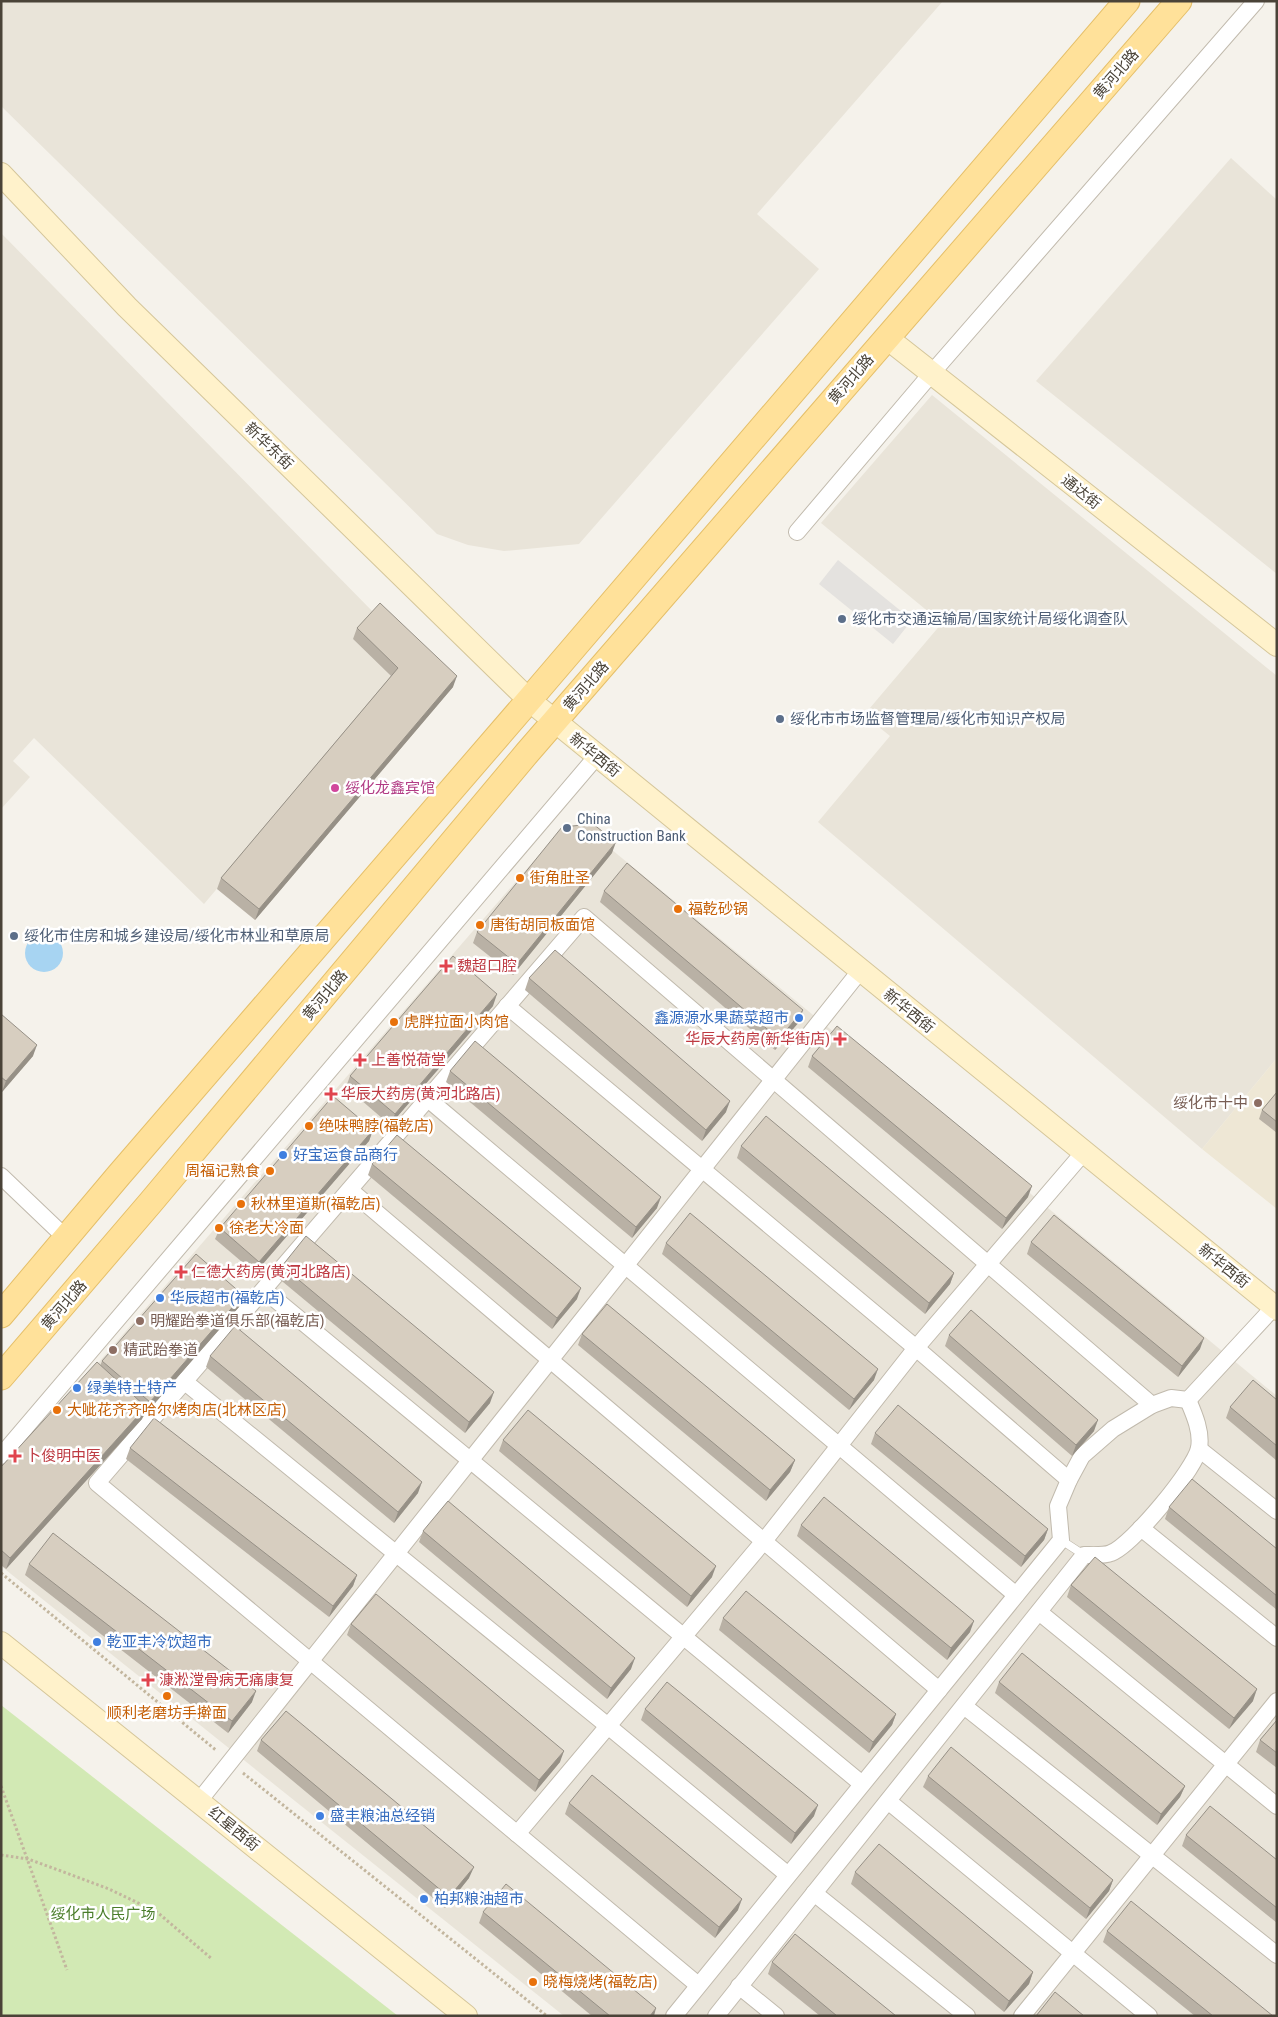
<svg xmlns="http://www.w3.org/2000/svg" width="1278" height="2017" font-family="'Roboto Condensed','Noto Sans SC',sans-serif">
<rect width="100%" height="100%" fill="#f5f2eb"/>
<g fill="#e9e4d9">
<polygon points="1,1 943,1 757,214 819,269 579,544 504,551 468,545 437,534 1,106"/>
<polygon points="1231,158 1277,200 1277,574 1036,381"/>
<polygon points="1,233 376,615 353,639 394,679 204,904 34,738 13,761 30,777 1,809"/>
<polygon points="932,395 1277,676 1277,1058 1202,1149 818,822 890,736 864,715 942,623 821,523"/>
<polygon points="589,831 1277,1396 1277,2016 564,2016 1,1566 1,1475 558,833"/>
</g>
<polygon fill="#eee7d5" points="1277,1058 1277,1209 1202,1149"/>
<polygon fill="#d2e9b4" points="1,1705 398,2016 1,2016"/>
<polygon fill="#e4e2df" points="838,560 912,620 893,644 819,584"/>
<circle fill="#a7d4f2" cx="44" cy="953" r="19"/>
<g fill="none" stroke-linecap="round" stroke-linejoin="round">
<defs>
<polyline id="lane" points="1061,1540 1084,1555"/>
<g id="street">
<polyline points="797,532 931,374 1256,1"/>
<polyline points="507,1006 916,1348 1069,1480"/>
<polyline points="428,1099 1016,1595"/>
<polyline points="1,1176 66,1238"/>
<polyline points="350,1190 939,1690"/>
<polyline points="264,1290 862,1784"/>
<polyline points="185,1382 608,1726 788,1875"/>
<polyline points="1199,1449 1277,1511"/>
<polyline points="1,1456 597,756"/>
<polyline points="1141,1528 1277,1638"/>
<polyline points="1039,1612 1277,1806"/>
<polyline points="964,1706 1277,1955"/>
<polyline points="199,1801 860,971"/>
<polyline points="888,1801 1149,2016"/>
<polyline points="517,1834 764,1541 916,1348 1084,1152"/>
<polyline points="814,1893 967,2016"/>
<polyline points="698,1985 97,1483 584,917 1152,1405"/>
<polyline points="739,1986 776,2016"/>
<polyline points="674,2016 1061,1540 1058,1506 1069,1480 1082,1456 1113,1429 1152,1405 1171,1398 1188,1400 1274,1307"/>
<path d="M716,2016l368,-461c8,0 20,1 27,-2 21,-8 84,-84 88,-105 3,-16 -5,-34 -11,-48"/>
<polyline points="1022,2016 1277,1701"/>
</g>
<g id="secondary">
<polyline points="1,174 127,307 529,700 1277,1309"/>
<polyline points="887,338 1277,645"/>
<polyline points="1,1643 466,2016"/>
</g>
<g id="primary">
<polyline points="1,1315 119,1175 529,700 1127,1"/>
<polyline points="1,1377 151,1202 527,753 1179,1"/>
</g>
</defs>
<use href="#lane" stroke="#c1baad" stroke-width="9"/>
<use href="#street" stroke="#c1baad" stroke-width="18"/>
<use href="#secondary" stroke="#d5c69a" stroke-width="24"/>
<use href="#primary" stroke="#e5bf69" stroke-width="27"/>
<g stroke="#c3b69e" stroke-width="3" stroke-dasharray="2.5 2.5" stroke-linecap="butt">
<polyline points="1,1573 217,1751"/>
<polyline points="243,1773 547,2016"/>
<polyline points="1,1786 67,1970"/>
<polyline points="1,1855 28,1859 61,1871 109,1889 157,1912 212,1959"/>
</g>
<use href="#lane" stroke="#fff" stroke-width="8"/>
<use href="#street" stroke="#fff" stroke-width="16"/>
<use href="#secondary" stroke="#fff2cb" stroke-width="22"/>
<use href="#primary" stroke="#ffe19a" stroke-width="25"/>
</g>
<g fill="#b9b1a5">
<polygon points="357,628 453,687 255,920 217,889 221,878 391,676 353,639"/>
<polygon points="612,853 513,975 473,943 477,932"/>
<polygon points="604,891 799,1022 775,1050 600,902"/>
<polygon points="529,978 726,1112 702,1141 525,990"/>
<polygon points="493,1006 390,1125 346,1087 350,1076"/>
<polygon points="1,1014 33,1056 2,1092"/>
<polygon points="812,1056 1028,1197 1002,1229 808,1067"/>
<polygon points="450,1071 657,1208 632,1238 446,1082"/>
<polygon points="1277,1092 1277,1133 1259,1119 1262,1110"/>
<polygon points="373,1130 369,1141 255,1273 215,1239 220,1228"/>
<polygon points="741,1146 954,1273 950,1284 925,1314 737,1158"/>
<polygon points="372,1164 577,1299 552,1329 368,1175"/>
<polygon points="1031,1242 1200,1349 1178,1377 1027,1254"/>
<polygon points="666,1243 874,1380 849,1410 662,1254"/>
<polygon points="282,1266 490,1403 465,1433 277,1277"/>
<polygon points="243,1295 239,1307 146,1413 145,1412 142,1419 6,1569 1,1565 1,1467 100,1366 102,1361"/>
<polygon points="582,1334 795,1460 790,1472 766,1501 578,1345"/>
<polygon points="949,1335 1094,1431 1072,1456 945,1346"/>
<polygon points="210,1356 418,1493 394,1523 206,1367"/>
<polygon points="1277,1400 1277,1461 1226,1418 1230,1407"/>
<polygon points="875,1433 1048,1529 1044,1540 1021,1567 871,1444"/>
<polygon points="503,1440 712,1577 687,1607 499,1451"/>
<polygon points="130,1448 357,1575 353,1586 329,1617 126,1459"/>
<polygon points="1169,1507 1277,1549 1277,1610 1165,1519"/>
<polygon points="801,1525 970,1632 947,1660 797,1536"/>
<polygon points="423,1531 631,1669 607,1699 419,1542"/>
<polygon points="29,1564 252,1702 228,1733 25,1575"/>
<polygon points="1071,1585 1253,1701 1229,1729 1067,1597"/>
<polygon points="723,1618 896,1714 892,1725 869,1753 719,1630"/>
<polygon points="351,1624 560,1762 535,1792 347,1635"/>
<polygon points="999,1682 1185,1786 1180,1797 1157,1825 995,1693"/>
<polygon points="645,1709 814,1816 791,1844 641,1720"/>
<polygon points="1277,1720 1277,1768 1256,1752 1260,1740"/>
<polygon points="261,1740 469,1878 445,1908 257,1751"/>
<polygon points="928,1776 1113,1880 1109,1891 1086,1919 923,1787"/>
<polygon points="569,1803 738,1910 715,1938 565,1814"/>
<polygon points="1186,1835 1277,1860 1277,1923 1182,1846"/>
<polygon points="855,1872 1033,1972 1029,1984 1004,2012 851,1884"/>
<polygon points="483,1912 654,2016 592,2016 479,1923"/>
<polygon points="1107,1931 1273,2016 1195,2016 1103,1942"/>
<polygon points="772,1962 896,2016 820,2016 768,1974"/>
</g>
<g fill="#969086">
<polygon points="457,676 453,687 255,920 259,909"/>
<polygon points="616,842 612,853 513,975 517,964"/>
<polygon points="497,994 493,1006 390,1125 395,1114"/>
<polygon points="803,1010 799,1022 775,1050 779,1039"/>
<polygon points="37,1045 33,1056 2,1092 6,1081"/>
<polygon points="730,1101 726,1112 702,1141 706,1130"/>
<polygon points="373,1130 369,1141 255,1273 259,1262"/>
<polygon points="1032,1186 1028,1197 1002,1229 1006,1218"/>
<polygon points="661,1197 657,1208 632,1238 636,1227"/>
<polygon points="954,1273 950,1284 925,1314 929,1303"/>
<polygon points="581,1288 577,1299 552,1329 557,1318"/>
<polygon points="243,1295 239,1307 146,1413 150,1402"/>
<polygon points="1204,1338 1200,1349 1178,1377 1182,1366"/>
<polygon points="878,1369 874,1380 849,1410 854,1399"/>
<polygon points="494,1392 490,1403 465,1433 469,1422"/>
<polygon points="146,1407 142,1419 6,1569 10,1558"/>
<polygon points="1098,1420 1094,1431 1072,1456 1076,1445"/>
<polygon points="795,1460 790,1472 766,1501 770,1490"/>
<polygon points="422,1482 418,1493 394,1523 398,1512"/>
<polygon points="1048,1529 1044,1540 1021,1567 1025,1556"/>
<polygon points="716,1566 712,1577 687,1607 691,1596"/>
<polygon points="357,1575 353,1586 329,1617 333,1606"/>
<polygon points="974,1621 970,1632 947,1660 951,1648"/>
<polygon points="635,1658 631,1669 607,1699 611,1688"/>
<polygon points="1257,1689 1253,1701 1229,1729 1234,1718"/>
<polygon points="256,1691 252,1702 228,1733 232,1721"/>
<polygon points="896,1714 892,1725 869,1753 873,1742"/>
<polygon points="564,1751 560,1762 535,1792 539,1780"/>
<polygon points="1185,1786 1180,1797 1157,1825 1161,1814"/>
<polygon points="818,1805 814,1816 791,1844 795,1833"/>
<polygon points="474,1867 469,1878 445,1908 449,1897"/>
<polygon points="1113,1880 1109,1891 1086,1919 1090,1908"/>
<polygon points="742,1899 738,1910 715,1938 719,1927"/>
<polygon points="1033,1972 1029,1984 1004,2012 1009,2001"/>
<polygon points="656,2008 654,2016 650,2016"/>
</g>
<g fill="#d7cec0" stroke="#969086">
<polygon points="380,603 457,676 259,909 221,878 398,668 357,628"/>
<polygon points="593,824 616,842 517,964 477,932 562,827"/>
<polygon points="627,863 803,1010 779,1039 604,891"/>
<polygon points="555,950 730,1101 706,1130 529,978"/>
<polygon points="453,956 497,994 395,1114 350,1076"/>
<polygon points="1,1014 37,1045 6,1081 1,1077"/>
<polygon points="837,1026 1032,1186 1006,1218 812,1056"/>
<polygon points="475,1041 661,1197 636,1227 450,1071"/>
<polygon points="1277,1092 1277,1122 1262,1110"/>
<polygon points="333,1096 373,1130 259,1262 220,1228"/>
<polygon points="766,1116 954,1273 929,1303 741,1146"/>
<polygon points="397,1135 581,1288 557,1318 372,1164"/>
<polygon points="690,1213 878,1369 854,1399 666,1243"/>
<polygon points="1054,1215 1204,1338 1182,1366 1031,1242"/>
<polygon points="306,1236 494,1392 469,1422 282,1266"/>
<polygon points="196,1254 243,1295 150,1402 102,1361"/>
<polygon points="607,1304 795,1460 770,1490 582,1334"/>
<polygon points="971,1310 1098,1420 1076,1445 949,1335"/>
<polygon points="235,1326 422,1482 398,1512 210,1356"/>
<polygon points="97,1362 146,1407 10,1558 1,1550 1,1467"/>
<polygon points="1253,1380 1277,1400 1277,1446 1230,1407"/>
<polygon points="898,1405 1048,1529 1025,1556 875,1433"/>
<polygon points="528,1410 716,1566 691,1596 503,1440"/>
<polygon points="154,1418 357,1575 333,1606 130,1448"/>
<polygon points="1192,1479 1277,1549 1277,1596 1169,1507"/>
<polygon points="824,1497 974,1621 951,1648 801,1525"/>
<polygon points="448,1501 635,1658 611,1688 423,1531"/>
<polygon points="53,1533 256,1691 232,1721 29,1564"/>
<polygon points="1095,1557 1257,1689 1234,1718 1071,1585"/>
<polygon points="746,1591 896,1714 873,1742 723,1618"/>
<polygon points="376,1594 564,1751 539,1780 351,1624"/>
<polygon points="1022,1653 1185,1786 1161,1814 999,1682"/>
<polygon points="667,1682 818,1805 795,1833 645,1709"/>
<polygon points="286,1711 474,1867 449,1897 261,1740"/>
<polygon points="1277,1720 1277,1753 1260,1740"/>
<polygon points="951,1747 1113,1880 1090,1908 928,1776"/>
<polygon points="592,1775 742,1899 719,1927 569,1803"/>
<polygon points="1210,1806 1277,1860 1277,1908 1186,1835"/>
<polygon points="879,1844 1033,1972 1009,2001 855,1872"/>
<polygon points="506,1884 656,2008 650,2016 610,2016 483,1912"/>
<polygon points="1131,1901 1273,2016 1213,2016 1107,1931"/>
<polygon points="795,1934 896,2016 837,2016 772,1962"/>
<polygon points="1055,1992 1084,2016 1036,2016"/>
</g>
<g fill="#5c6f8a" stroke="#fff" stroke-width="2">
<circle cx="842" cy="619" r="5"/>
<circle cx="780" cy="719" r="5"/>
<circle cx="567" cy="828" r="5"/>
<circle cx="14" cy="936" r="5"/>
</g>
<circle fill="#d1479c" stroke="#fff" stroke-width="2" cx="335" cy="788" r="5"/>
<g fill="#e8710a" stroke="#fff" stroke-width="2">
<circle cx="520" cy="878" r="5"/>
<circle cx="678" cy="909" r="5"/>
<circle cx="480" cy="925" r="5"/>
<circle cx="394" cy="1022" r="5"/>
<circle cx="309" cy="1126" r="5"/>
<circle cx="270" cy="1171" r="5"/>
<circle cx="241" cy="1204" r="5"/>
<circle cx="219" cy="1228" r="5"/>
<circle cx="57" cy="1410" r="5"/>
<circle cx="167" cy="1696" r="5"/>
<circle cx="533" cy="1982" r="5"/>
</g>
<g fill="#e0444e" stroke="#fff" stroke-width="2">
<path d="M443.5 958.5h5v5h5v5h-5v5h-5v-5h-5v-5h5z"/>
<path d="M837.5 1031.5h5v5h5v5h-5v5h-5v-5h-5v-5h5z"/>
<path d="M357.5 1052.5h5v5h5v5h-5v5h-5v-5h-5v-5h5z"/>
<path d="M328.5 1086.5h5v5h5v5h-5v5h-5v-5h-5v-5h5z"/>
<path d="M178.5 1264.5h5v5h5v5h-5v5h-5v-5h-5v-5h5z"/>
<path d="M12.5 1448.5h5v5h5v5h-5v5h-5v-5h-5v-5h5z"/>
<path d="M145.5 1672.5h5v5h5v5h-5v5h-5v-5h-5v-5h5z"/>
</g>
<g fill="#3f7fe0" stroke="#fff" stroke-width="2">
<circle cx="799" cy="1018" r="5"/>
<circle cx="283" cy="1155" r="5"/>
<circle cx="160" cy="1298" r="5"/>
<circle cx="77" cy="1388" r="5"/>
<circle cx="97" cy="1642" r="5"/>
<circle cx="320" cy="1816" r="5"/>
<circle cx="424" cy="1899" r="5"/>
</g>
<g fill="#8d6e63" stroke="#fff" stroke-width="2">
<circle cx="1258" cy="1103" r="5"/>
<circle cx="140" cy="1321" r="5"/>
<circle cx="113" cy="1350" r="5"/>
</g>
<g text-anchor="middle" dominant-baseline="central" stroke-width="5" stroke-linejoin="round" paint-order="stroke">
<g font-size="15" fill="#4a4338" stroke="#fff">
<text transform="translate(1116 74) rotate(-49)">黄河北路</text>
<text transform="translate(851 379) rotate(-49)">黄河北路</text>
<text transform="translate(269 446) rotate(44)">新华东街</text>
<text transform="translate(1081 492) rotate(38)">通达街</text>
<text transform="translate(586 686) rotate(-49)">黄河北路</text>
<text transform="translate(595 755) rotate(39)">新华西街</text>
<text transform="translate(325 995) rotate(-50)">黄河北路</text>
<text transform="translate(909 1011) rotate(39)">新华西街</text>
<text transform="translate(1224 1266) rotate(39)">新华西街</text>
<text transform="translate(64 1305) rotate(-49)">黄河北路</text>
<text transform="translate(234 1829) rotate(39)">红星西街</text>
</g>
<g font-size="15" fill="#4e5e75" stroke="#fff" text-anchor="start">
<text x="852" y="619">绥化市交通运输局/国家统计局绥化调查队</text>
<text x="790" y="719">绥化市市场监督管理局/绥化市知识产权局</text>
<text x="577" y="819">China<tspan x="577" dy="17">Construction Bank</tspan></text>
<text x="24" y="936">绥化市住房和城乡建设局/绥化市林业和草原局</text>
</g>
<g font-size="15" fill="#b23c85" stroke="#fff" text-anchor="start">
<text x="345" y="788">绥化龙鑫宾馆</text>
</g>
<g font-size="15" fill="#c56008" stroke="#fff" text-anchor="start">
<text x="530" y="878">街角肚圣</text>
<text x="688" y="909">福乾砂锅</text>
<text x="490" y="925">唐街胡同板面馆</text>
<text x="404" y="1022">虎胖拉面小肉馆</text>
<text x="319" y="1126">绝味鸭脖(福乾店)</text>
<text x="260" y="1171" text-anchor="end">周福记熟食</text>
<text x="251" y="1204">秋林里道斯(福乾店)</text>
<text x="229" y="1228">徐老大冷面</text>
<text x="67" y="1410">大呲花齐齐哈尔烤肉店(北林区店)</text>
<text x="167" y="1713" text-anchor="middle">顺利老磨坊手擀面</text>
<text x="543" y="1982">晓梅烧烤(福乾店)</text>
</g>
<g font-size="15" fill="#be3a42" stroke="#fff" text-anchor="start">
<text x="457" y="966">魏超口腔</text>
<text x="830" y="1039" text-anchor="end">华辰大药房(新华街店)</text>
<text x="371" y="1060">上善悦荷堂</text>
<text x="341" y="1094">华辰大药房(黄河北路店)</text>
<text x="191" y="1272">仁德大药房(黄河北路店)</text>
<text x="26" y="1456">卜俊明中医</text>
<text x="159" y="1680">漮淞漟骨病无痛康复</text>
</g>
<g font-size="15" fill="#366cbe" stroke="#fff" text-anchor="start">
<text x="789" y="1018" text-anchor="end">鑫源源水果蔬菜超市</text>
<text x="293" y="1155">好宝运食品商行</text>
<text x="170" y="1298">华辰超市(福乾店)</text>
<text x="87" y="1388">绿美特土特产</text>
<text x="107" y="1642">乾亚丰冷饮超市</text>
<text x="330" y="1816">盛丰粮油总经销</text>
<text x="434" y="1899">柏邦粮油超市</text>
</g>
<g font-size="15" fill="#785e54" stroke="#fff" text-anchor="start">
<text x="1248" y="1103" text-anchor="end">绥化市十中</text>
<text x="150" y="1321">明耀跆拳道俱乐部(福乾店)</text>
<text x="123" y="1350">精武跆拳道</text>
</g>
<g font-size="15" fill="#4a7d2a" stroke="#fff">
<text x="103" y="1914">绥化市人民广场</text>
</g>
</g>
<rect width="1278" height="2017" fill="none" stroke="#4a4338" stroke-width="5"/>
</svg>
